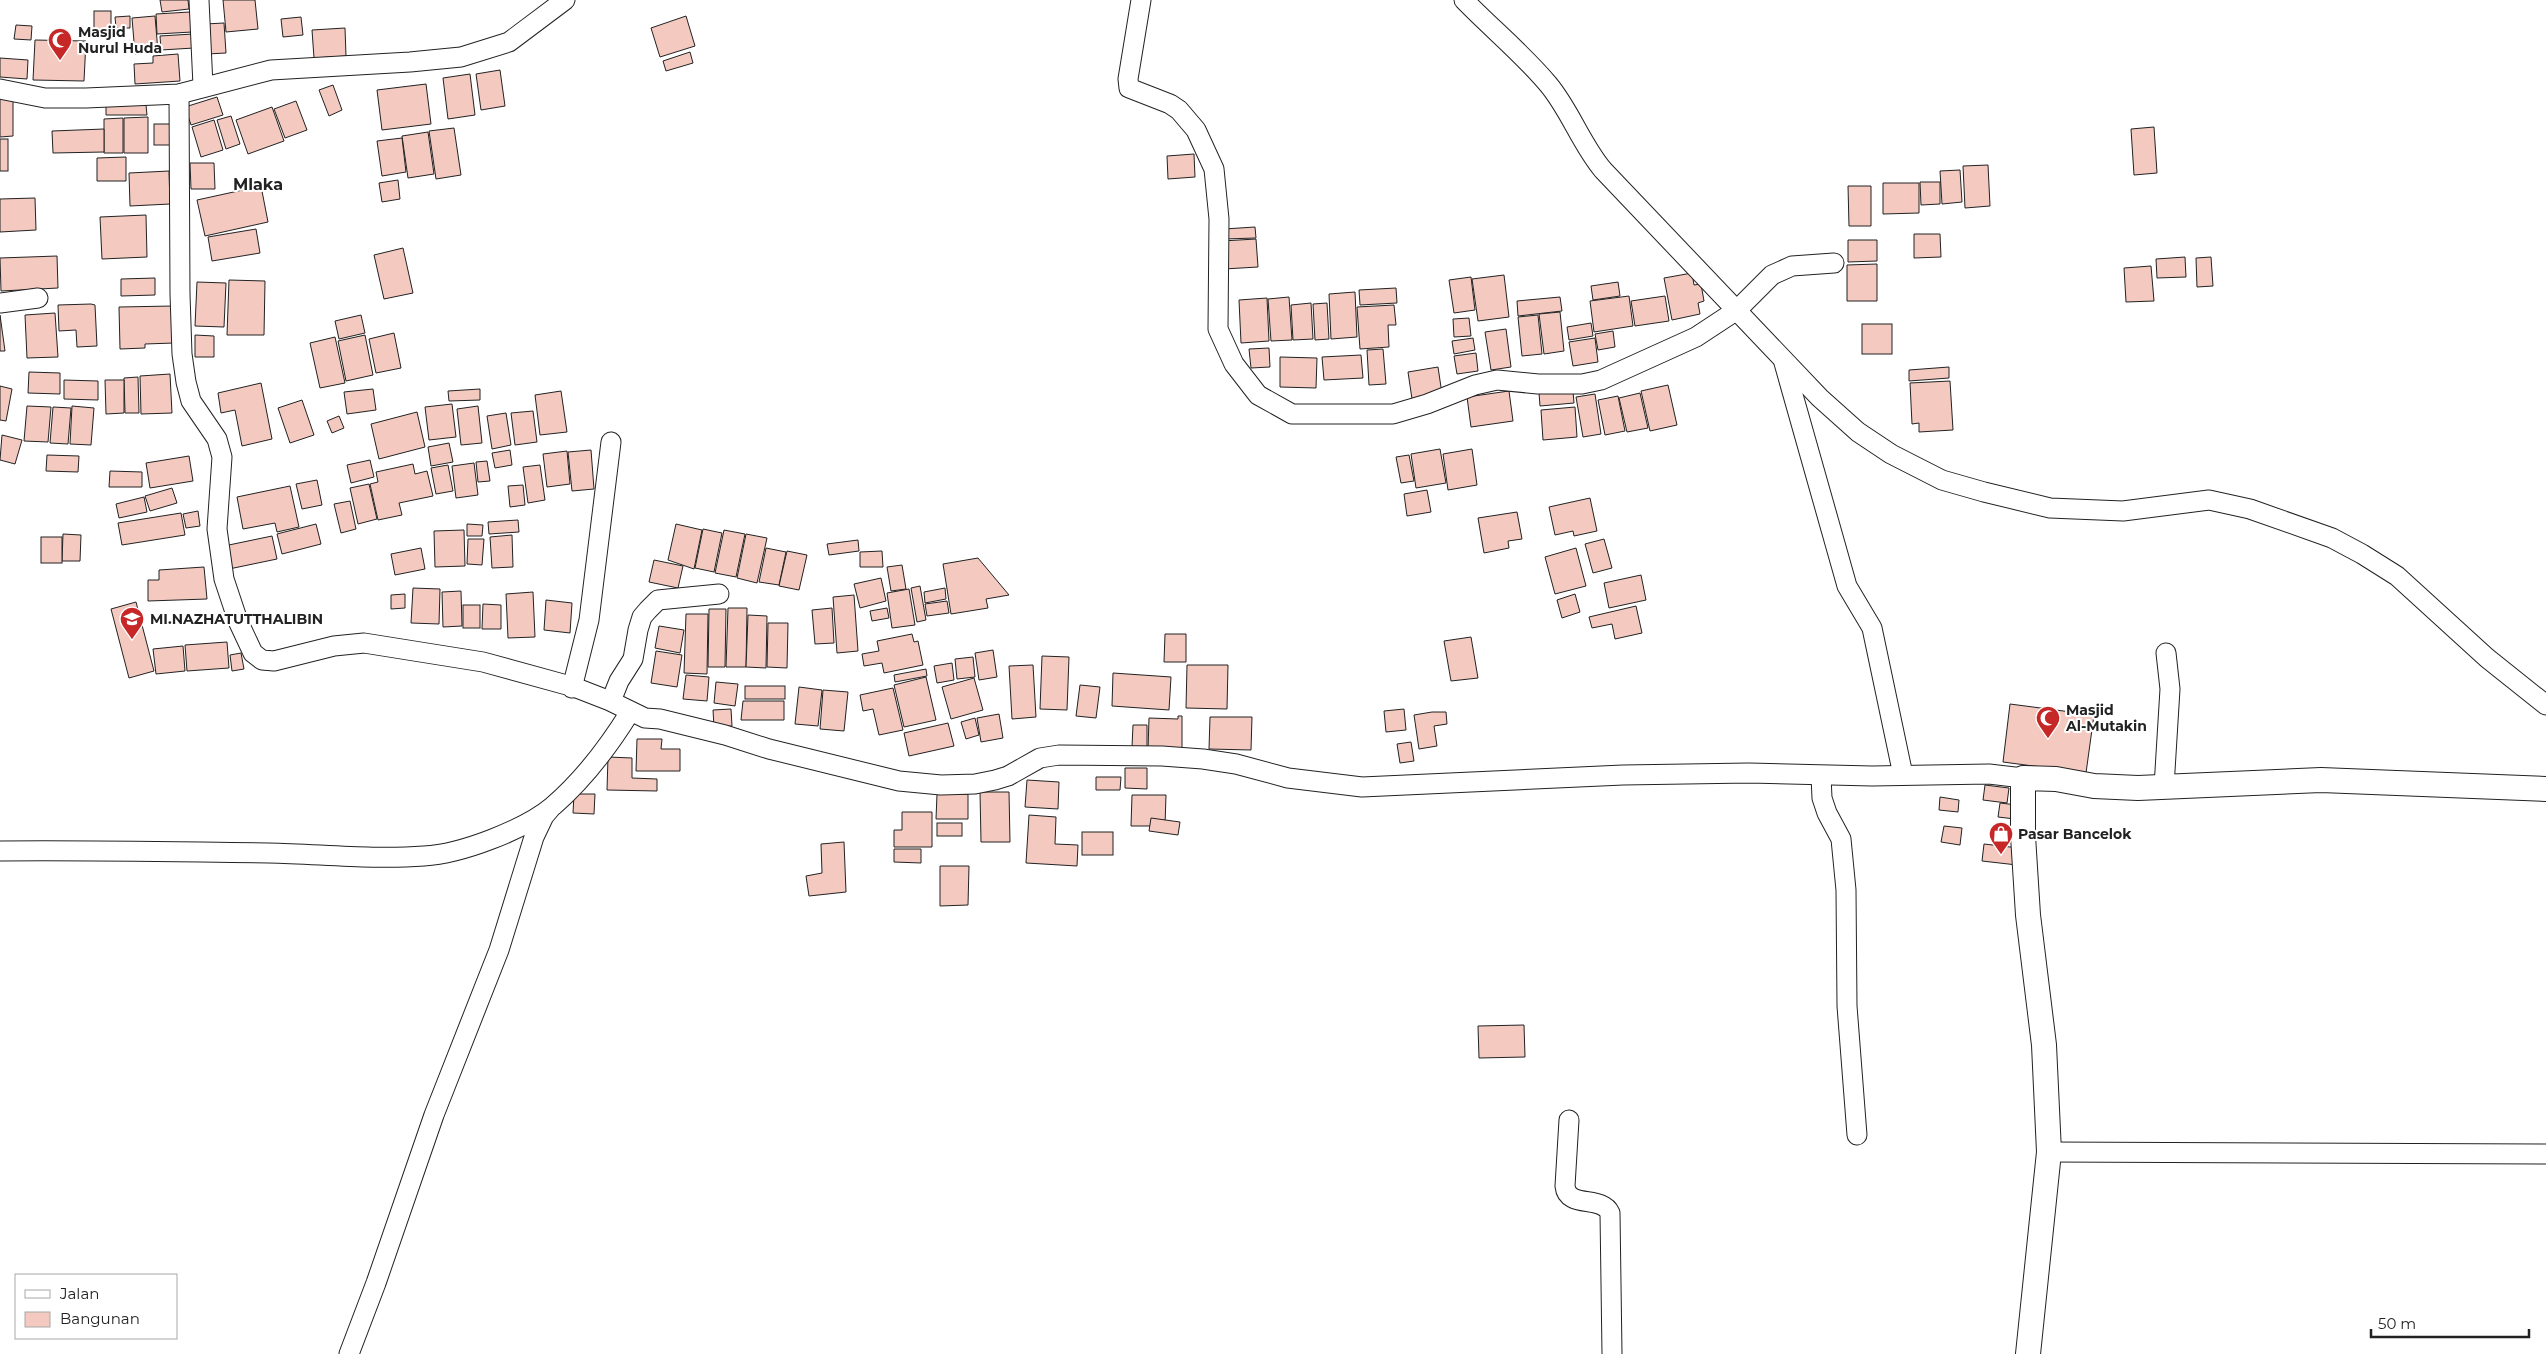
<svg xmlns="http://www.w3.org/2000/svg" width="2546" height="1354" font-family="Montserrat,sans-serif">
<rect width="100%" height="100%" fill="#fff"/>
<g fill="#f3c9c0" stroke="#222">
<polygon points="160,0 188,0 189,9 162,12"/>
<polygon points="223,0 255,0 258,29 226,32"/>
<rect x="94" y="11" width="17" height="21"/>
<polygon points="190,12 192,32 157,34 156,14"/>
<polygon points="130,16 130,28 116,28 115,17"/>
<polygon points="155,16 158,52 135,54 132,18"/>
<polygon points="686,16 695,46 660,57 651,28"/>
<polygon points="301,17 303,35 283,37 281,19"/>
<polygon points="224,23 226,53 207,54 205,24"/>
<polygon points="16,25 32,26 31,40 14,39"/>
<polygon points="345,28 346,56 314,58 312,30"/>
<polygon points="193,34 194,48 161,50 160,36"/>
<polygon points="35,40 86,41 84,81 33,80"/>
<polygon points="690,52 693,63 666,71 663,61"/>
<polygon points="178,54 180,81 135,84 134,64 153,63 153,56"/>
<polygon points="0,58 28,60 27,79 0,77"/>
<polygon points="500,70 505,106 481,110 476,74"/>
<polygon points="470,74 475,115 448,119 443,78"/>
<polygon points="426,84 431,124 382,130 377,90"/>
<polygon points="333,85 342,110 329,116 319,90"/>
<polygon points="0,97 13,97 13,136 0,137"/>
<polygon points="217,97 223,115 191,125 185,107"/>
<polygon points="296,101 307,130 285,138 274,109"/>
<polygon points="106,105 146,105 147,115 106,115"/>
<polygon points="272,107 284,141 248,154 236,120"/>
<polygon points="231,116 240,144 226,149 217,120"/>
<polygon points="148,117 148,153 124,153 124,118"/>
<polygon points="123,118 123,153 104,153 104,119"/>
<polygon points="214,120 223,150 201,157 192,127"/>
<rect x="154" y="124" width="17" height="21"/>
<polygon points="2154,127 2157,173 2134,175 2131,129"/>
<polygon points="454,128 461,175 436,179 429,131"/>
<polygon points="104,129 104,152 53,153 52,131"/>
<polygon points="428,132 434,174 408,178 402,136"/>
<polygon points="402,138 406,172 382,176 377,141"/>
<rect x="0" y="139" width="8" height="32"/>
<polygon points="1194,154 1195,177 1168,179 1167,156"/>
<polygon points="126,157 126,181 97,181 97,158"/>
<polygon points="190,163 214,163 215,189 191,189"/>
<polygon points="1988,165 1990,206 1965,208 1963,166"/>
<polygon points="1960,170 1962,202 1942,204 1940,171"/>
<polygon points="169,171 170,204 130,206 129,173"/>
<polygon points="398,180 400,199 382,202 379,183"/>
<polygon points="1920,182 1940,182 1940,204 1921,205"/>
<polygon points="1883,183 1919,183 1919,213 1883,214"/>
<polygon points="261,186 268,222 205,236 197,200"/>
<polygon points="1848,186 1871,186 1871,226 1849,226"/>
<polygon points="35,198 36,230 0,232 0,199"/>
<polygon points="146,215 147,257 102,259 100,217"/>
<polygon points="1255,227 1256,238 1224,239 1224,229"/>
<polygon points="256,229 260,253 212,261 208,237"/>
<polygon points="1914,234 1940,234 1941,257 1914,258"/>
<polygon points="1256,239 1258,267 1224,269 1222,241"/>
<polygon points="1848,240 1877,240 1877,261 1848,262"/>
<polygon points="403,248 413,293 384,299 374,255"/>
<polygon points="57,256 58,288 1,291 0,258"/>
<polygon points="2185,257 2186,277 2157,278 2156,259"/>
<polygon points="2211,257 2213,286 2197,287 2196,258"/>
<polygon points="1877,264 1877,301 1847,301 1847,265"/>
<polygon points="2151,266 2154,301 2126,302 2124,268"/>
<polygon points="1692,273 1694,285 1701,284 1704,301 1698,303 1700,314 1672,320 1664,278"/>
<polygon points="1504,275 1509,317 1478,321 1472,279"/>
<polygon points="1471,277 1475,310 1454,313 1449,280"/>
<polygon points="155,278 155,295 121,296 121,279"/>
<polygon points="229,280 265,281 264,335 227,335"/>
<polygon points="197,282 226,283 224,327 195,326"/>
<polygon points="1618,282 1620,296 1593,300 1591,286"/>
<polygon points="1396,288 1397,303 1360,305 1359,290"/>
<polygon points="1355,292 1357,337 1331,339 1329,294"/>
<polygon points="1629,296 1633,326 1594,332 1590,301"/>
<polygon points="1665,296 1669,321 1635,326 1631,301"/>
<polygon points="1289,297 1292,340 1271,341 1268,299"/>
<polygon points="1560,297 1562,311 1518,316 1517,301"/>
<polygon points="1267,298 1269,341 1241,343 1239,300"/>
<polygon points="1311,303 1313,339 1293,340 1291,305"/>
<polygon points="1327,303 1329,339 1315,340 1313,304"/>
<polygon points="91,304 95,305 97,346 77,347 76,330 59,331 58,305"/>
<polygon points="1394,305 1396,325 1388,325 1389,347 1360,349 1357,307"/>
<polygon points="173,306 174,343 145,344 145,348 120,349 119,307"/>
<polygon points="1560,312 1564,351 1544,354 1539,314"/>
<polygon points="55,313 58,357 27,358 25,315"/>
<polygon points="0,315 5,351 0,351"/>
<polygon points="361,315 365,333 339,339 335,321"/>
<polygon points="1538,315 1542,354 1522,356 1518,317"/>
<polygon points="1469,318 1471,336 1454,337 1453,319"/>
<polygon points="1591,323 1593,336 1569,340 1567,327"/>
<rect x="1862" y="324" width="30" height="30"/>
<polygon points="1506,329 1511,367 1491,370 1485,332"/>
<polygon points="1613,331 1615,347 1598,350 1595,334"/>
<polygon points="394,333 401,368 376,373 369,339"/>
<polygon points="195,335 214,336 214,357 195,357"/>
<polygon points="365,335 373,375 346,381 338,341"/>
<polygon points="335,337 345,383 320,388 310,343"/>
<polygon points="1473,338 1475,350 1454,354 1452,341"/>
<polygon points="1595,338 1598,362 1573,366 1569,342"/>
<polygon points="1269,348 1270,367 1251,368 1249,349"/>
<polygon points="1383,349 1386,384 1369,385 1367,350"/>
<polygon points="1476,353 1478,371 1457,374 1454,356"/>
<polygon points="1361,355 1363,378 1324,380 1322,357"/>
<polygon points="1280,357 1317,358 1316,388 1280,387"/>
<polygon points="1438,367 1442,394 1412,399 1408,372"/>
<polygon points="1949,367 1949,378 1909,381 1909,370"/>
<polygon points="29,372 60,373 60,394 28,393"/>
<polygon points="170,374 172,413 141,414 140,376"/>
<polygon points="138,377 139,413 125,413 124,378"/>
<polygon points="64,380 98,381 98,400 64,399"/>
<polygon points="105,380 124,380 124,413 106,414"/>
<polygon points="1950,381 1953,430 1919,432 1919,423 1912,424 1910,383"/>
<polygon points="261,383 272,439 242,446 235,410 221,413 218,393"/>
<polygon points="1668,385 1677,425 1650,431 1641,391"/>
<polygon points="0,386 12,389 6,421 0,420"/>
<polygon points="373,389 376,410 347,414 344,392"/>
<polygon points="480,389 480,400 449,401 448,391"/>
<polygon points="561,391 567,432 540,435 535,395"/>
<polygon points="1509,391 1513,421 1471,427 1467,397"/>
<polygon points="1573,391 1574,403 1540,406 1539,393"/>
<polygon points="1640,393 1648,428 1627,432 1619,398"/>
<polygon points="1595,394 1601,434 1583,437 1576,397"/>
<polygon points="1618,396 1625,431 1605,435 1598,400"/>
<polygon points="302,400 314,435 290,443 278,408"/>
<polygon points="452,404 456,437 429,440 425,407"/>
<polygon points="27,406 51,407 48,442 24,441"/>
<polygon points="72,406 94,408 91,445 70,444"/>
<polygon points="478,406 482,443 461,445 457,409"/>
<polygon points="53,407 71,408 68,444 50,443"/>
<polygon points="1575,407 1577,437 1543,440 1541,410"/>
<polygon points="533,411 537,442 515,445 511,413"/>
<polygon points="417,412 425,447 379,459 371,424"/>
<polygon points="506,413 511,445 492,449 487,416"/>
<polygon points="339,416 344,428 332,433 327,421"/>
<polygon points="2,435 22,440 15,464 0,460"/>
<polygon points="449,443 453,462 431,466 428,447"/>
<polygon points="1440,449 1446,483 1416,488 1411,454"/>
<polygon points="1472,449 1477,485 1448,490 1443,454"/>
<polygon points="510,450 512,465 495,468 492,453"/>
<polygon points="591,450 594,489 572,491 568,452"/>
<polygon points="567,451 570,484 547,487 543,454"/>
<polygon points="47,455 79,456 78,472 46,471"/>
<polygon points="1409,455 1414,481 1401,483 1396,457"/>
<polygon points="189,456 193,481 150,488 146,463"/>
<polygon points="370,460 374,477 351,483 347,465"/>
<polygon points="487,461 490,481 478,482 476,462"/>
<polygon points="474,463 478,495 456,498 452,466"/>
<polygon points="413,464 415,474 427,471 433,496 399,503 402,515 378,520 370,484 378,482 376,472"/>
<polygon points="448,465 453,491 436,494 431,468"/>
<polygon points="540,465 545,500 528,503 523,467"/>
<polygon points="110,471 142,472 142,487 109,487"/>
<polygon points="317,480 322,505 302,509 296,484"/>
<polygon points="369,484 377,519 358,524 350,488"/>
<polygon points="523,485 525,505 510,507 508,486"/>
<polygon points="290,486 299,527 277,532 275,523 243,529 237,497"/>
<polygon points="172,488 177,503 150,511 145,496"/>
<polygon points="1427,490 1431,512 1407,516 1404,494"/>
<polygon points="144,497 147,512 119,518 116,504"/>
<polygon points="1590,498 1597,531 1574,536 1573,531 1555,535 1549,507"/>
<polygon points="350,501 356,529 341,533 334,504"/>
<polygon points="198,511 200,526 186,528 183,514"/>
<polygon points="1517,512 1522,539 1508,541 1509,548 1484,553 1478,518"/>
<polygon points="181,513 185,535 122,545 118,523"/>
<polygon points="518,520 519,532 489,534 488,522"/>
<polygon points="316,524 321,544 282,554 277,534"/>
<polygon points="467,524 483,525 482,536 467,536"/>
<polygon points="676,524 702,530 694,569 668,560"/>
<polygon points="703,529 722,533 714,572 695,568"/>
<polygon points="464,530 465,566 435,567 434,531"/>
<polygon points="724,530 745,534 736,577 715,573"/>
<polygon points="63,534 81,535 80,561 62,561"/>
<polygon points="746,534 767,538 757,583 737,578"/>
<polygon points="512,535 513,567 492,568 490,537"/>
<polygon points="272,536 277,559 229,569 224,546"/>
<rect x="41" y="537" width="21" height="26"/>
<polygon points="468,539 484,539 482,565 467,564"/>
<polygon points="1604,539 1612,568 1593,573 1585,544"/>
<polygon points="858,540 859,551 829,555 827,544"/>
<polygon points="421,548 425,569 395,575 391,554"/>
<polygon points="766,548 786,552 779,585 759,582"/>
<polygon points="1576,548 1586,586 1555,594 1545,557"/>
<polygon points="787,551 807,555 799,590 779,586"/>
<polygon points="882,551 883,567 860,567 860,552"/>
<polygon points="978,558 1009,595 986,599 988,608 951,614 943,564"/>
<polygon points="654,560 683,566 678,588 649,582"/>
<polygon points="902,565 906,589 891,591 887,567"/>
<polygon points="204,567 207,599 148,601 148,580 159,580 159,570"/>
<polygon points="1641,575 1646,600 1609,608 1604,583"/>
<polygon points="881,578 886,601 860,608 854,584"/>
<polygon points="920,586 926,620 917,622 911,588"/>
<polygon points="413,588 440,589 439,624 411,623"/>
<polygon points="945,588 946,599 925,603 924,592"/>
<polygon points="909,589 915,625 892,628 887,593"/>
<polygon points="461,591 462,626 443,627 442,592"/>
<polygon points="533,592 535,637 508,638 506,594"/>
<polygon points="405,594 405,608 391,609 391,595"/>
<polygon points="1575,594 1580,612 1562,618 1557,600"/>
<polygon points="854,595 858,651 837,653 833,597"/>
<polygon points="546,600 572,603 570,633 544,630"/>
<polygon points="947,601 949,613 927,616 925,604"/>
<polygon points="136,602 154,671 129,678 111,609"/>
<polygon points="483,604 501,605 501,629 482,629"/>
<rect x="463" y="605" width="17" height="23"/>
<polygon points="1636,606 1642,633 1615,639 1612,624 1592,628 1589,617"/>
<polygon points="728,608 747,608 746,667 726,667"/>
<polygon points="832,608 834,643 815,644 812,610"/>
<polygon points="887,608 889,618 872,621 870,611"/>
<polygon points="709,609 726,609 725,667 708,667"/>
<polygon points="686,614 708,614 707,674 684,673"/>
<polygon points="748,615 767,616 766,668 746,667"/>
<polygon points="768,623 788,623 787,668 767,667"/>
<polygon points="659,626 684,630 680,653 655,648"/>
<polygon points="912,634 914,642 918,641 923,665 884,673 882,663 864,666 862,654 879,651 877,641"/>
<polygon points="1165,634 1186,634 1186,662 1164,662"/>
<polygon points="1471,637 1478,678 1451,681 1444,641"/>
<polygon points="227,642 229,668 187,671 185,645"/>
<polygon points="183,646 185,671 156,674 153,649"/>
<polygon points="993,650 997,677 979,680 975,653"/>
<polygon points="656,651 682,655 677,687 651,683"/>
<polygon points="241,653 244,669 232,671 230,655"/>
<polygon points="1042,656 1069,657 1067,710 1040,709"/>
<polygon points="973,657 975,677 957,679 955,659"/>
<polygon points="952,663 954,680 937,683 934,666"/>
<polygon points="1033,665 1036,717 1012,719 1009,666"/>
<polygon points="1187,665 1228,665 1227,709 1186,708"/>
<polygon points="926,669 927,676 895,682 894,675"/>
<polygon points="1113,673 1171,677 1169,710 1112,706"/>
<polygon points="686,675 709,677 707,701 683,699"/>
<polygon points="926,677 936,720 904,727 894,685"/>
<polygon points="974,678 983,710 951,719 942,687"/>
<polygon points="716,682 738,684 735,706 714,703"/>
<polygon points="1080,685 1100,687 1096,718 1076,716"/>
<rect x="745" y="686" width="40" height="13"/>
<polygon points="799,687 822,690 818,726 795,724"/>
<polygon points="893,688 903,730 879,735 873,709 863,711 860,695"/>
<polygon points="823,690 848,692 844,731 820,729"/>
<polygon points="743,701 784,701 784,720 741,720"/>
<polygon points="2010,704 2094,715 2086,773 2003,762"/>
<polygon points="731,709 732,726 714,727 713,710"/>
<polygon points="1404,709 1406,730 1386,732 1384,711"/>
<polygon points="1432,712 1446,712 1447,724 1434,726 1437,746 1419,749 1414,715"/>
<polygon points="999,714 1003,738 981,742 977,718"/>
<polygon points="1178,716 1182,716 1182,751 1148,750 1149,718 1178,719"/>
<polygon points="1210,717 1252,717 1251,750 1209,749"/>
<polygon points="975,718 979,735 966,739 961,722"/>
<polygon points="948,723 954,746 909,756 904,733"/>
<polygon points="1133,725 1147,725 1147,747 1132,747"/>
<polygon points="637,739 662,739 661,749 680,749 680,771 636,771"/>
<polygon points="1411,742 1414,761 1400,763 1397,744"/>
<polygon points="608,757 632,758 632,778 657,779 657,791 607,790"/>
<polygon points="1125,768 1147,768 1147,789 1125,788"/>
<polygon points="1096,777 1121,777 1120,790 1096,790"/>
<polygon points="1027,780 1059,782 1058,809 1025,807"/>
<polygon points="1985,785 2009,788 2007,803 1983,800"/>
<polygon points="980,792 1009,792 1010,842 981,842"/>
<polygon points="574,794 595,794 594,814 573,813"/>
<polygon points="937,794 968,794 968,819 936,819"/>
<polygon points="1132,795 1166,795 1165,826 1131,826"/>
<polygon points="1940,797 1959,800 1958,812 1939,810"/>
<polygon points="2000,803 2017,805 2015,819 1998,817"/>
<polygon points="902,812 932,812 932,847 894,847 894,830 902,830"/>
<polygon points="1029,815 1056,817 1055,844 1078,845 1077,866 1026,863"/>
<polygon points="1151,818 1180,822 1178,835 1149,831"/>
<rect x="937" y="823" width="25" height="13"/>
<polygon points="2001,825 2015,826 2013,841 2000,839"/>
<polygon points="1944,826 1962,828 1960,845 1941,842"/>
<rect x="1082" y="832" width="31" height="23"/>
<polygon points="844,842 846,892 809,896 806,876 822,873 821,844"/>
<polygon points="1984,844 2019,848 2017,865 1982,861"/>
<polygon points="894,849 921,849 921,863 894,862"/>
<polygon points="940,866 969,866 968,905 940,906"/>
<polygon points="1524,1025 1525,1057 1479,1058 1478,1026"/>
</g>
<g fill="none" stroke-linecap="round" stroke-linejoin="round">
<defs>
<g id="minor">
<polyline points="199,0 203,86"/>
<polyline points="1141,0 1128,79 1129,88 1170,104 1179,110 1196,130 1214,169 1219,219 1218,329 1234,364 1258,395 1292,414 1393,414 1427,404 1475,385 1497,380 1538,384 1582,384 1601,380 1696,337 1737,310 1772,275 1792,266 1834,263"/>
<path d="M1464,0c27,28 59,54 84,84 22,26 33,60 55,86l217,228 38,34 33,22 51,26 42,12 66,16 73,3 86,-11 41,9 82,29 30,16 35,22 90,82 59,47"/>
<polyline points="0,89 45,98 86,98 179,94 271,70 410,62 461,57 509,42 565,0"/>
<polyline points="179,94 180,294 182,354 186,382 191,401 217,439 222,457 217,529 224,579 238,621 253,653 262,660 274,661 334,646 364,643 483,662 574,687 610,701 645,718 660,719 725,735 769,749 899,781 941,785 975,784 995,780 1008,776 1040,758 1059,755 1162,756 1203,759 1236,764 1288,778 1362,787 1623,775 1749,773 1872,776 1989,774 2023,778"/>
<polyline points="0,303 38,298"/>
<polyline points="1784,363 1847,586 1872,628 1903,775"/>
<polyline points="572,688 589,620 611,442"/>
<polyline points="611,701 619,681 633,659 638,630 642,617 648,610 658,600 719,594"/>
<polyline points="1821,776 1822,798 1827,813 1841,839 1846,890 1847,1006 1857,1135"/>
<polyline points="2164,787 2170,689 2166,653"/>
<path d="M0,851c90,-1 179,1 269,2 51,1 104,7 155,3 37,-2 100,-26 129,-50 30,-26 56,-60 77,-94"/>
<path d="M1569,1120l-4,66c2,23 37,9 45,27l2,141"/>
<polyline points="2049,1152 2546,1154"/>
<polyline points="349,1354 376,1283 434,1115 499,950 534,837 544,816 550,809"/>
</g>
<polyline id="tertiary" points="2028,1354 2049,1152 2044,1045 2028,915 2023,836 2023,778 2056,779 2094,786 2138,788 2321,780 2546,789"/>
</defs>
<use href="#minor" stroke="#222" stroke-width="21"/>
<use href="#tertiary" stroke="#222" stroke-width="26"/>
<use href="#minor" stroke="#fff" stroke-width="19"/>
<use href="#tertiary" stroke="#fff" stroke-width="24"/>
</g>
<defs>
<symbol id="mosque-pin" viewBox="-11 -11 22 30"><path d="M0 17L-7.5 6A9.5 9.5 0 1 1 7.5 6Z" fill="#c62828" stroke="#fff"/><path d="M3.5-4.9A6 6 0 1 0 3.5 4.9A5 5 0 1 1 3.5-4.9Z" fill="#fff"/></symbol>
<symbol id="school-pin" viewBox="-11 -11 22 30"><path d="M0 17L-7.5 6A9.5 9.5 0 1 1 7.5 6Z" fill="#c62828" stroke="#fff"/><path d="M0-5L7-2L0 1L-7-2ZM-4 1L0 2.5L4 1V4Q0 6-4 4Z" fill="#fff"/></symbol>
<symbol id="shop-pin" viewBox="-11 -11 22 30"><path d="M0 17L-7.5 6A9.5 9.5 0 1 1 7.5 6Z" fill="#c62828" stroke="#fff"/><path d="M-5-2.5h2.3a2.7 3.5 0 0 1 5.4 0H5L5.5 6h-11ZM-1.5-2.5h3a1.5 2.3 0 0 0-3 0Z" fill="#fff"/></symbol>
</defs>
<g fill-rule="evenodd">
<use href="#mosque-pin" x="46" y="26" width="28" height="38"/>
<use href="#school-pin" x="118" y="605" width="28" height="38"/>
<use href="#mosque-pin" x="2034" y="704" width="28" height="38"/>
<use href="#shop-pin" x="1987" y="820" width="28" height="38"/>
</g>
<g text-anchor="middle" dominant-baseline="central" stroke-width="4" stroke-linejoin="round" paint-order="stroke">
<g font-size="14" font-weight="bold" fill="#222" stroke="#fff" text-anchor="start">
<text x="78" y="32">Masjid<tspan x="78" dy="16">Nurul Huda</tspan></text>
<text x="150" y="619">MI.NAZHATUTTHALIBIN</text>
<text x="2066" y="710">Masjid<tspan x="2066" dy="16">Al-Mutakin</tspan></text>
<text x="2018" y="834">Pasar Bancelok</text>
</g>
<g font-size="16" font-weight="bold" fill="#222" stroke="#fff">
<text x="258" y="184">Mlaka</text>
</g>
</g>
<rect x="15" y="1274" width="162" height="65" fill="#ffffff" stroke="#a7a7a7"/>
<rect x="25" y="1290" width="25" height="8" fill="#ffffff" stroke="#a7a7a7"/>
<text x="60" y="1299" font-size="15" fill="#222222">Jalan</text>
<rect x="25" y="1312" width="25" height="15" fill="#f3c9c0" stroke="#a7a7a7"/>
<text x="60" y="1324" font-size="15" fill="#222222">Bangunan</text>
<path d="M2371 1329v8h158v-8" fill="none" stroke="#222222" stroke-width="2.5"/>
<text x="2378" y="1329" font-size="15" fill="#222222" stroke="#ffffff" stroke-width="4" paint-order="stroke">50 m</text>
</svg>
